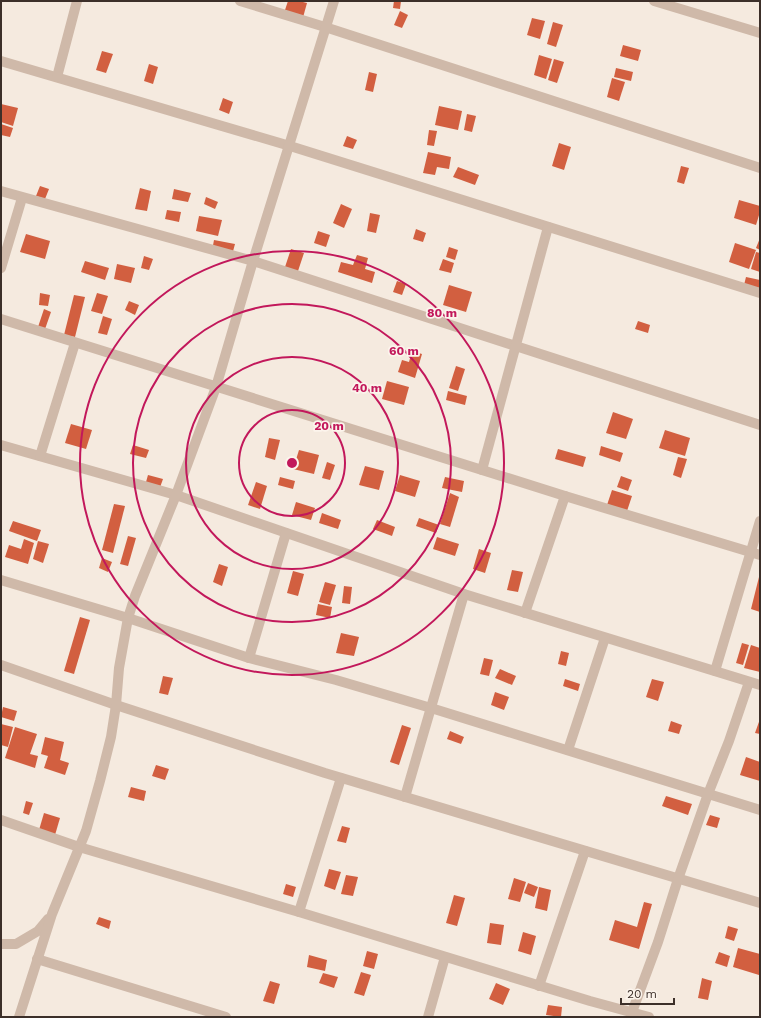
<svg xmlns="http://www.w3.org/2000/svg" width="761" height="1018" font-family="'Work Sans',sans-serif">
<rect width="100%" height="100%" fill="#f5eadf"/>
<g fill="#d25f40">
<polygon points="288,1 299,1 307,3 302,21 283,16"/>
<polygon points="394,1 401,1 400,9 393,8"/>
<polygon points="400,11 408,15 402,28 394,25"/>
<polygon points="532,18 545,21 540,39 527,35"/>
<polygon points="553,22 563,25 556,47 547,44"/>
<polygon points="623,45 641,50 638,61 620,56"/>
<polygon points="102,51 113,54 106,73 96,70"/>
<polygon points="539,55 552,59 546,79 534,75"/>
<polygon points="554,59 564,62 557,83 548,80"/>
<polygon points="149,64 158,67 153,84 144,81"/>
<polygon points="616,68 633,72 631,81 614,77"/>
<polygon points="369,72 377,74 373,92 365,90"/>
<polygon points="612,78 625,82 619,101 607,97"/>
<polygon points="223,98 233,102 229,114 219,110"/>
<polygon points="1,104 18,108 13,126 1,122"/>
<polygon points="439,106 462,111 458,130 435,125"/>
<polygon points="467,114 476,116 472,132 464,130"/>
<polygon points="1,124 13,128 10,137 1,135"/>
<polygon points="429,130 437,131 434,146 427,145"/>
<polygon points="347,136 357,140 353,149 343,146"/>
<polygon points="559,143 571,147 564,170 552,166"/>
<polygon points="428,152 451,157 449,169 437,167 435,175 423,173"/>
<polygon points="681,166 689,168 684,184 677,182"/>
<polygon points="458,167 479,175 475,185 453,177"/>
<polygon points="40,186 49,189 45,199 36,196"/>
<polygon points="140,188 151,191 147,211 135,209"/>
<polygon points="174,189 191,193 188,202 172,199"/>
<polygon points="206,197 218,202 215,209 204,204"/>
<polygon points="739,200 760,206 760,212 756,225 734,218"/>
<polygon points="341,204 352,209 344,228 333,223"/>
<polygon points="167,210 181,212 179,222 165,219"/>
<polygon points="370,213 380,215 376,233 367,231"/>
<polygon points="199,216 222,220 218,236 196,231"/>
<polygon points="416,229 426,233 423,242 413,239"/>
<polygon points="318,231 330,235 326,247 314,243"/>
<polygon points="26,234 50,241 45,259 20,252"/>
<polygon points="760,238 760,250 756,248"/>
<polygon points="214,240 235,244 232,255 212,251"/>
<polygon points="735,243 756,250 749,269 729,262"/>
<polygon points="449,247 458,250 455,260 446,257"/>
<polygon points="291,249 304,253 297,274 284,270"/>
<polygon points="756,252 760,253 760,272 751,269"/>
<polygon points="357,255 368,258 365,269 375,272 372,283 338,272 341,262 353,265"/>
<polygon points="144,256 153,259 149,270 141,268"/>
<polygon points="443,259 454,263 451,273 439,270"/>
<polygon points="85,261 109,268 105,280 81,272"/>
<polygon points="117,264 135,268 131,283 114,279"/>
<polygon points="746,277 760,280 760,289 744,285"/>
<polygon points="397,281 406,284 402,295 393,292"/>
<polygon points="449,285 472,292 466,312 443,305"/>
<polygon points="40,293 50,295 48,306 39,305"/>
<polygon points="97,293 108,296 102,314 91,311"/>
<polygon points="74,295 85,297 75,337 64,335"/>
<polygon points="129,301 139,305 135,315 125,310"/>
<polygon points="44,309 51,312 44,332 37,330"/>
<polygon points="103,316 112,319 107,335 98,333"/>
<polygon points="638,321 650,325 648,333 635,329"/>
<polygon points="412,351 422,354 415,378 398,372 402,360 409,362"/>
<polygon points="456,366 465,369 458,391 449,388"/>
<polygon points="387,381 409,387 404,405 382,399"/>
<polygon points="448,391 467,396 465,405 446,400"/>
<polygon points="613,412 633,419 626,439 606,433"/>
<polygon points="71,424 92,430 86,449 65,443"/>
<polygon points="665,430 690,438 685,456 659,448"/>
<polygon points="269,438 280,440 275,460 265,457"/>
<polygon points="133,445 149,450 146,458 130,454"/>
<polygon points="601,446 623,453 620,462 599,455"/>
<polygon points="558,449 586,457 583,467 555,459"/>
<polygon points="299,450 319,455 314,474 293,469"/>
<polygon points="678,457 687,459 681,478 673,475"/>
<polygon points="327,462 335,465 330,480 322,478"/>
<polygon points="365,466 384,471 379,490 359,485"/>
<polygon points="148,475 163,479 158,493 144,489"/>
<polygon points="400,475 420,481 415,497 395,491"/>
<polygon points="621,476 632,480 628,491 617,487"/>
<polygon points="280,477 295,481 293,489 278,485"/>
<polygon points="445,477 464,481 462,492 442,488"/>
<polygon points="256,482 267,486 260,509 248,505"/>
<polygon points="612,490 632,496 626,514 606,508"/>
<polygon points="450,493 459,497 450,527 440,524"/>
<polygon points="296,502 315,508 311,520 292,515"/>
<polygon points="114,504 125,506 113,553 102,550"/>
<polygon points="322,513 341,520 338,529 319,523"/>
<polygon points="419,518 439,525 436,533 416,526"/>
<polygon points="377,520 395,527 392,536 373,529"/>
<polygon points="13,521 41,530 37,541 9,531"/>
<polygon points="128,536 136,538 128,566 120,564"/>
<polygon points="437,537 459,544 455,556 433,549"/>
<polygon points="24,539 34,543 28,564 5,557 9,545 21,549"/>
<polygon points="38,541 49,544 43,563 33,559"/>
<polygon points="479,549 491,553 485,573 473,569"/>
<polygon points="102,558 112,562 108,572 99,568"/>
<polygon points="219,564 228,567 222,586 213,582"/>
<polygon points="512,570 523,572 518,592 507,590"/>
<polygon points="293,571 304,574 298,596 287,593"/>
<polygon points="759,577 760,578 760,612 751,609"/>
<polygon points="325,582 336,585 330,605 319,602"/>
<polygon points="344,586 352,587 350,604 342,603"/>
<polygon points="318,604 332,607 330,618 316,615"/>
<polygon points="80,617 90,620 74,674 64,671"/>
<polygon points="341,633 359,637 354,656 336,653"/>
<polygon points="742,643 749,645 743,665 736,663"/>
<polygon points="751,645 760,648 760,672 744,668"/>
<polygon points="561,651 569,653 566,666 558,664"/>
<polygon points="484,658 493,660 489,676 480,674"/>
<polygon points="500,669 516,676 512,685 495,678"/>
<polygon points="163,676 173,678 168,695 159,693"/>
<polygon points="565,679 580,684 578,691 563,686"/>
<polygon points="652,679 664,682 658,701 646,697"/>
<polygon points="495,692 509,697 504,710 491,705"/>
<polygon points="3,707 17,711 14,721 1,717"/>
<polygon points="760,719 760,734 755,733"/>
<polygon points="671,721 682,725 679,734 668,731"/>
<polygon points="1,724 13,727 8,747 1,745"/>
<polygon points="402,725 411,728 399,765 390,762"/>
<polygon points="15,727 37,734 30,754 38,756 35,768 5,758"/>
<polygon points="450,731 464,737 461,744 447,739"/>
<polygon points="45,737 64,742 60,760 69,763 65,775 44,768 48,756 41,754"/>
<polygon points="746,757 760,762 760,781 740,775"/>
<polygon points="156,765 169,769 165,780 152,776"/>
<polygon points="131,787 146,791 144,801 128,797"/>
<polygon points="666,796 692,804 688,815 662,806"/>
<polygon points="26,801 33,803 29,815 23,813"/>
<polygon points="44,813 60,818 55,835 39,830"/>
<polygon points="710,815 720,818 717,828 706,825"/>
<polygon points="342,826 350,828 346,843 337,841"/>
<polygon points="329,869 341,872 335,890 324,886"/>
<polygon points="346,875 358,877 353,896 341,894"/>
<polygon points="514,878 526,882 520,902 508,899"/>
<polygon points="528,883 538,887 534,897 524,893"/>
<polygon points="286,884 296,887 293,897 283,894"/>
<polygon points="539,887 551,890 547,911 535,908"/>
<polygon points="454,895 465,898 457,926 446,923"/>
<polygon points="644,902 652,904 639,949 609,940 615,920 637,927"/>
<polygon points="99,917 111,921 109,929 96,924"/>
<polygon points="490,923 504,925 501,945 487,943"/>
<polygon points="728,926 738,929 734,941 725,938"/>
<polygon points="523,932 536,936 531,955 518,951"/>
<polygon points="738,948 760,954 759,975 733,967"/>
<polygon points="367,951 378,954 374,969 363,966"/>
<polygon points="719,952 730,956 727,967 715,963"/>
<polygon points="309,955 327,960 325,971 307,967"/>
<polygon points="361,972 371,975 364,996 354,993"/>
<polygon points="323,973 338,977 334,988 319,983"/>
<polygon points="702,978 712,981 708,1000 698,998"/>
<polygon points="270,981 280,984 274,1004 263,1001"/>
<polygon points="496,983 510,989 503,1005 489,999"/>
<polygon points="548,1005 562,1007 561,1017 546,1015"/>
</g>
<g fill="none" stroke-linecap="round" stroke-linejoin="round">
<g stroke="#cfb9a9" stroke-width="10">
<polyline points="240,1 325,27 760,168"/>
<polyline points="654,1 760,33"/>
<polyline points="1,61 290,146 760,293"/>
<polyline points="57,77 77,1"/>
<polyline points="1,191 253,261 760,425"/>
<polyline points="1,268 22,198"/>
<polyline points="1,319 565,496 760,555"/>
<polyline points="1,445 176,495 464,594 760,685"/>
<polyline points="40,456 75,343"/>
<polyline points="482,470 548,227"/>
<polyline points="1,580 128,618 249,658 336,680 431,708 760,810"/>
<polyline points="525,613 565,496"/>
<polyline points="249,658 286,533"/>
<polyline points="1,665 116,705 325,773 760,903"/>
<polyline points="715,671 760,521"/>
<polyline points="568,750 605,638"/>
<polyline points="405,797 464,594"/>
<polyline points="1,820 79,847 299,912 590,1001 649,1017"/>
<polyline points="299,912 341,778"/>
<polyline points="1,944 16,944 38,931 48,919"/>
<polyline points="37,959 226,1017"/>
<polyline points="539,986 585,851"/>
<polyline points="632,1012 658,942 678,879 708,794 729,741 749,682"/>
<polyline points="19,1017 52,914 86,831 100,781 111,737 116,705 119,668 128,618 135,596 176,495 216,387 253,261 334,1"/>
<polyline points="428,1017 445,957"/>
</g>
</g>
<g fill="none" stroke="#c2185b" stroke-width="2">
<circle cx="292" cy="463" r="53"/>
<circle cx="292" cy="463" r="106"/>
<circle cx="292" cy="463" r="159"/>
<circle cx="292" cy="463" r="212"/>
</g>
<circle cx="292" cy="463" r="6" fill="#c2185b" stroke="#fcf4ec" stroke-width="2"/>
<g font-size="12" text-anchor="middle" font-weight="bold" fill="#c2185b" stroke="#fcf4ec" stroke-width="3.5" stroke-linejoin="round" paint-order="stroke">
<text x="442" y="317">80 m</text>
<text x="404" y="355">60 m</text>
<text x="367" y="392">40 m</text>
<text x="329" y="430">20 m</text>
</g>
<rect width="761" height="1018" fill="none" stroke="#3c2f29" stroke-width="4"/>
<path d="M621 998v6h53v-6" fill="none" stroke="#3c2f29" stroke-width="2"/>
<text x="627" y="998" font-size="12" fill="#3c2f29" stroke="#fcf4ec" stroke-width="3" paint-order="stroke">20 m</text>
</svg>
